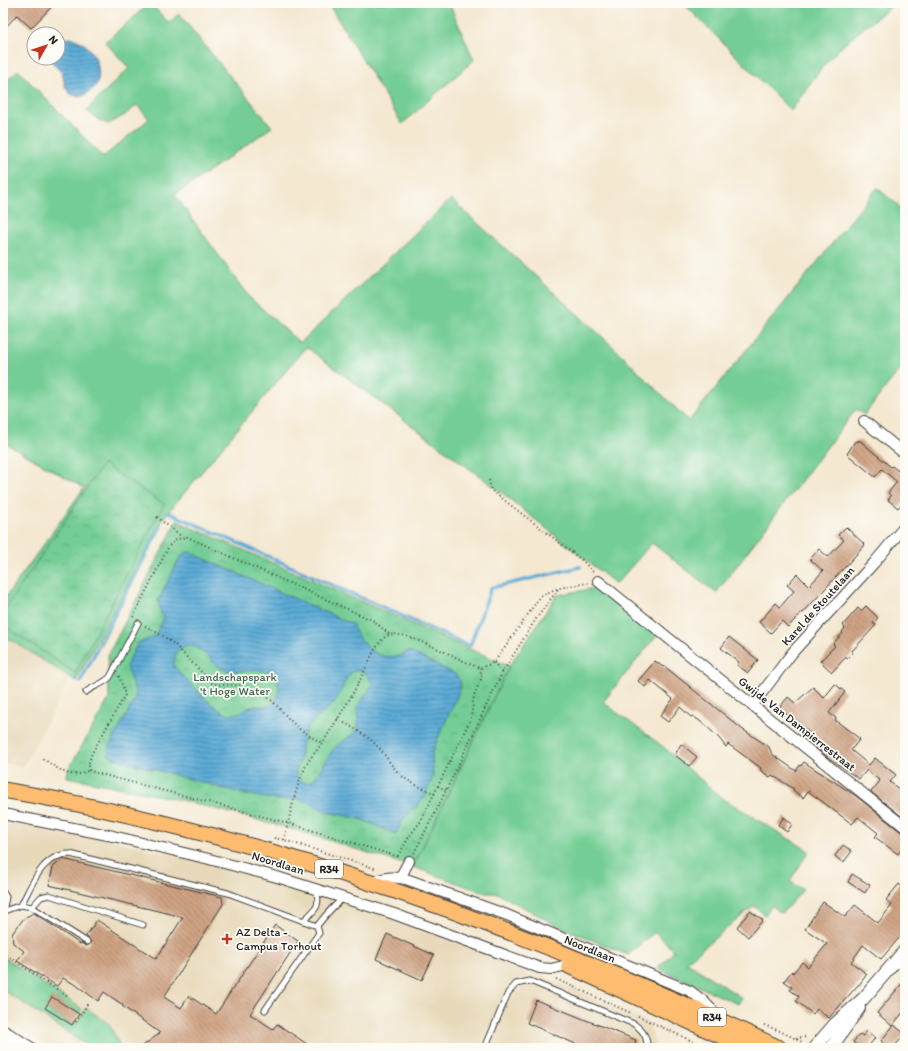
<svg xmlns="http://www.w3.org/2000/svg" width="908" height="1051" font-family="Itim,sans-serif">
<defs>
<pattern id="park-crowns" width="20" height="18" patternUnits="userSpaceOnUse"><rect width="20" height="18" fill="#73cd94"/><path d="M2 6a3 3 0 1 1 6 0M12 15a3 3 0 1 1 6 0" fill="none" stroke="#63af7f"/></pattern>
<pattern id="water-rules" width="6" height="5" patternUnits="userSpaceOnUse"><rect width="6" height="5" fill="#5cabd6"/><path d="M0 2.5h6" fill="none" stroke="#4b8aad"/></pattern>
<pattern id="building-back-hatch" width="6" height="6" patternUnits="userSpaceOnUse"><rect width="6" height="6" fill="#cfa383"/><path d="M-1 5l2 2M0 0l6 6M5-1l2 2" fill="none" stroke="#a7846a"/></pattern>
</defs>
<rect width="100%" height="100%" fill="#fdfcf7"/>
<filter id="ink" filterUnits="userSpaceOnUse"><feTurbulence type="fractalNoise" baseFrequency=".025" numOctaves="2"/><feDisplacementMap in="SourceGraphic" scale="8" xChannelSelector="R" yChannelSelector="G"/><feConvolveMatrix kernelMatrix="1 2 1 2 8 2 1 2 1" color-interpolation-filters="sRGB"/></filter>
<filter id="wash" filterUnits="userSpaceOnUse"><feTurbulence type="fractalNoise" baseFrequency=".012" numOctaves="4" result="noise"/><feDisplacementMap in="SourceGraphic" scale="16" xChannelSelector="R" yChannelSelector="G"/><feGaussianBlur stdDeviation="0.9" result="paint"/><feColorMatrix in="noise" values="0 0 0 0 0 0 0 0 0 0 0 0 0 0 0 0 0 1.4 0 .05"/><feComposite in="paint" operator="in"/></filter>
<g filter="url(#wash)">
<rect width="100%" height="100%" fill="#f4e8d1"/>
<g fill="#e8d9ba">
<polygon points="3,635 71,677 23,767 3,763"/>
<polygon points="3,818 100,837 248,873 344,901 506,959 650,1023 655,1048 49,1048 3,1018"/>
</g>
<g fill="#73cd94" stroke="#487458">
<polygon points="150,3 169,23 179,14 272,127 175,195 248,296 300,343 451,199 608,342 689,421 877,188 905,211 905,363 864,415 856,409 716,593 652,543 616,584 497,489 306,347 165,516 76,681 3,635 3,601 84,488 3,442 3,84 18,70 103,157 149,119 137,105 125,115 108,124 100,121 86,110 129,68 105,42"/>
<polygon points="328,3 449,3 474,60 402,124"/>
<path d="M683,3h213c-20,15 -40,30 -58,47 -18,18 -33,40 -47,61z"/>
<polygon points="595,588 601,590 657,635 603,702 662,746 722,798 809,851 790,881 803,890 782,913 771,906 765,915 754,906 686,962 742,998 738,1004 657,968 674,951 655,932 628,955 554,924 497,893 485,893 413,867 509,666 557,595"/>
<polygon points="3,957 82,1009 79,1014 52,997 45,1008 72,1025 75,1022 77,1023 86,1008 109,1024 121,1048 115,1046 114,1048 91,1048 3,990"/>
</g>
<g fill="url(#park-crowns)" stroke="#487458">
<polygon points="103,464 164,504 75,673 3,625 3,612"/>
<polygon points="177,521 509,666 413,867 292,829 181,800 67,777 68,770 109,699 108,655"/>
</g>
<g fill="url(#water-rules)" stroke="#3c6479" fill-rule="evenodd">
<path d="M70,38c18,2 32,24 28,42 -1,5 -5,9 -9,12 -3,3 -8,5 -11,5 -3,-1 -7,-3 -9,-4l-4,-7 -3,-13 -14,-15h10v-18z"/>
<path d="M189,552l163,72c9,24 33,43 57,27l46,23 5,6 1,7 -29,65 1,25 -10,23 -20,19 -7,15 -36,-15 -33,-7 -18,-10 -12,-3 -18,1 -35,-6 -131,-36 -5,-4 1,-7 26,-48 1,-5 -10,-28 12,-23 16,-6 9,-17 -5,-19 21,-42 4,-5zM188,645c19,3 23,21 37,25 14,5 31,-4 45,3 11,6 12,23 2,31 -6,4 -12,1 -18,2 -9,2 -16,10 -26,8 -12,-2 -46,-38 -54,-48 0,-11 3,-18 14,-21zM360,670c8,4 10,7 12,15l-15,22 1,19 -4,7 -20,15 -21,33 -7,2c-15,-6 -10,-13 -6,-24 2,-8 0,-17 4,-24 9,-19 22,-21 33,-36 7,-10 7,-28 23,-29z"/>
</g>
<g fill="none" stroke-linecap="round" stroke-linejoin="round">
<g stroke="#5cabd6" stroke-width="3.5">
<polyline points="170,513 470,646 491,588 580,567"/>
<polyline points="80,682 161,526"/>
</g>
</g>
<g id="blocks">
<g fill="url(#building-back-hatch)">
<polygon points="6,3 55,3 31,28 17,15 3,30 3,6"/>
<polygon points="859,440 891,467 892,466 903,475 905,472 905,500 898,508 888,500 891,496 888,493 897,482 882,469 875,477 847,454 855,441 858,442"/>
<polygon points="846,527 865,545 803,613 802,612 788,627 782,621 771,633 759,622 776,603 780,607 794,591 787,585 797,574 809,586 823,571 810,559 819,549 828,557 844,540 838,535"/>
<polygon points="866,606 878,618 873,623 876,625 852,651 853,653 847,659 846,657 832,672 820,661 835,646 833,644 843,633 842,632 845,628 843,625 858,608 861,611"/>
<polygon points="729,637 758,660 748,673 737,665 739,662 721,648"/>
<polygon points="655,661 663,667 664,666 742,729 769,747 772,754 796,771 800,765 801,766 804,762 856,796 901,832 905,833 905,845 898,854 875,837 878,833 858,817 852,824 808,791 803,798 793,790 794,789 772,775 770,777 760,770 761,768 728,744 726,747 718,737 705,725 693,716 691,717 680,707 668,722 660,716 673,699 650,680 645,687 638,681"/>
<polygon points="835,684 845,692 829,713 836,718 835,720 860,739 851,750 869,765 875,758 896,775 890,782 905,794 905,819 871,792 880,781 867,770 859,779 825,755 807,740 811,734 779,708 788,697 795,703 813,687 824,698"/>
<polygon points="681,744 697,757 689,766 675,755"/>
<polygon points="784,817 792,824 787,832 778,825"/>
<polygon points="843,845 852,851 843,863 835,856"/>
<polygon points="63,859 222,897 223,904 164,997 181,1008 189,996 216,1014 275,925 298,941 250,1014 273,1029 277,1024 313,1048 184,1048 176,1043 174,1048 140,1048 160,1033 122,1006 123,1005 104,992 98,1001 76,985 63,978 57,986 17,961 24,951 13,943 12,934 24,918 34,913 80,944 81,943 86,946 90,944 91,942 86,936 97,920 156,959 183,917 49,885 53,867"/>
<polygon points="852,874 870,885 865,893 848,882"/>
<polygon points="899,884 905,889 905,931 881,959 863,945 851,962 867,974 859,985 858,985 829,1018 817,1009 813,1014 796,1001 799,996 790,990 792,987 784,981 792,971 793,973 802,962 808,967 827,944 805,929 823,902 845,917 855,905 878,923 892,905 886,900"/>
<polygon points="750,911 763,920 748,937 737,927"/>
<polygon points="387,934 434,955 422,980 376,959"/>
<polygon points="905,980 905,1010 892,1026 877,1013"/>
<polygon points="52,997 79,1014 72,1025 45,1008"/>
<polygon points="536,1000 636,1040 633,1048 585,1048 527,1023"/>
<polygon points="894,1025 905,1034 893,1048 889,1048 881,1041"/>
<polygon points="867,1031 875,1038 867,1048 860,1048 853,1042 860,1034 863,1036"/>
</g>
</g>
</g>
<g filter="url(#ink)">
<use href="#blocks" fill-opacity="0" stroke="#3c3b37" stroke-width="1"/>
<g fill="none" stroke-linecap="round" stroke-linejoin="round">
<defs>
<g id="service">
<path d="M86,692c7,-6 18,-8 24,-15l28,-54"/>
<polyline points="3,892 6,897 3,912"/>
<path d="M21,905c11,-20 21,-51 49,-51l158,39 89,33 2,7 -54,77"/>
<polyline points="32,907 41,897 49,895 143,925"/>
<polyline points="4,911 21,905 32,907 87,942"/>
<path d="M303,921c13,-12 18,-14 13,-32"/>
<path d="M317,926c8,-10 16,-21 27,-28"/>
<path d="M485,1048l23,-55 8,-9 14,-3 104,43c10,7 12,12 14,24"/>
</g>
<g id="minor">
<polyline points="864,421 905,454"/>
<polyline points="598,581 672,641 905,827"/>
<polyline points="752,706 792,653 874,563 905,526"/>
<polyline points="3,814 113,836 209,859 277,877 394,914 540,968 551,969 567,965"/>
<polyline points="400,878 409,861"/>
<path d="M371,883c14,-6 21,-7 35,-4l101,36 183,76 12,9 17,17"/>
<polyline points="3,1030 32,1048"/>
<polyline points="3,1039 18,1048"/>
</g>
<g id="tertiary">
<polyline points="814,1048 835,1024 864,998 905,950"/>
<polyline points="831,1048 859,1008"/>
</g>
<g id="primary">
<path d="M3,790c91,15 181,37 269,62 175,51 343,118 507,196"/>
<polyline points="569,966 747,1048"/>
</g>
</defs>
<use href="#service" stroke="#3c3b37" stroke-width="7"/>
<use href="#minor" stroke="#3c3b37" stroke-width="12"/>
<use href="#tertiary" stroke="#3c3b37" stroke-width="14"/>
<use href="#primary" stroke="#3c3b37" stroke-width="17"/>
<g stroke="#3c3b37" stroke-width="2" stroke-dasharray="1 3" stroke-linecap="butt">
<polyline points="489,480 491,490 582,560 593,572"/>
<polyline points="157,517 182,537"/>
<polyline points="133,617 169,546 177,539 187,537 374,621 390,635"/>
<path d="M145,626l18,10 11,8 38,39c13,4 27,0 40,5 19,7 30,25 44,38 8,7 17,12 26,17"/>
<polyline points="494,662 502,673"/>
<polyline points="119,676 123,687 125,695 92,753 89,762 89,770 96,773 288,823 399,857"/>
<path d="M337,719c15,8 30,16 41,28 9,9 14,21 24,29 9,8 22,12 33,18"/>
<path d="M43,759c17,10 27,22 46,11"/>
<polyline points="438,786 446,790"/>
<polyline points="274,838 284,840 377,869"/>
<path d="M284,840c6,-24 10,-48 20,-70 4,-11 13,-19 19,-28 13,-20 26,-41 37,-62 6,-11 17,-42 29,-45 18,-5 71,26 91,33l11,-4 8,-8 41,-59c13,-10 32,-11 48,-14"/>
<polyline points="414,853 439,805 502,673 536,619 558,589"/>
<polyline points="398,856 409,837 421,821 471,718 474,695 482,677 480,668"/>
<polyline points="3,953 68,997"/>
<polyline points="556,979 631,1013"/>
<polyline points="638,1016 707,1048"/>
<polyline points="76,1022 88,1003"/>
<polyline points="764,1025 780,1031 804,1043"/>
<polyline points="796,1038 807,1037"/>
<polyline points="145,1048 145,1047"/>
</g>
<use href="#service" stroke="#fff" stroke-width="5"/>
<use href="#minor" stroke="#fff" stroke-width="10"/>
<use href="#tertiary" stroke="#fff" stroke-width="12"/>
<use href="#primary" stroke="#fdbc70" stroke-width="15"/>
</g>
</g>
<path fill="#c8321e" stroke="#fdfcf7" stroke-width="1.5" d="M225 933h4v4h4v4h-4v4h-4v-4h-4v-4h4z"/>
<g text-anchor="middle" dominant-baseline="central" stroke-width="3.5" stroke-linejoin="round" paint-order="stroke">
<g fill="#fdfcf7" stroke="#605f5e" stroke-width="1">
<rect x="315" y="860" width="28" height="18" rx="3"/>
<rect x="698" y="1008" width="28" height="18" rx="3"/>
</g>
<g font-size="11" font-weight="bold" fill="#1c1c1c">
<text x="329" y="869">R34</text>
<text x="712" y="1017">R34</text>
</g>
<g font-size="12" fill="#1c1c1c" stroke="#fdfcf7">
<text transform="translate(818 606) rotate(-48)">Karel de Stoutelaan</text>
<text transform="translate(797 724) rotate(38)">Gwijde Van Dampierrestraat</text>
<text transform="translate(278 863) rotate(17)">Noordlaan</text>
<text transform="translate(590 949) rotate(22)">Noordlaan</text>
</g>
<g font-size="12" fill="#3f634c" stroke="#fdfcf7">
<text x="235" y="677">Landschapspark<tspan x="235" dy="14">'t Hoge Water</tspan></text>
</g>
<g font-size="12" fill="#1c1c1c" stroke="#fdfcf7" text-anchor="start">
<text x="236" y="932">AZ Delta -<tspan x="236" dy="14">Campus Torhout</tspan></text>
</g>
</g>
<rect width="908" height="1051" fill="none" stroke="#fdfcf7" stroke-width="16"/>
<g transform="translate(46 46) rotate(51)"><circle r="19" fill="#fdfcf7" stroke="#a3a29f"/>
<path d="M0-3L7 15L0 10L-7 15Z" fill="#c8321e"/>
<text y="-6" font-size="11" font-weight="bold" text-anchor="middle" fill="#1c1c1c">N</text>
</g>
</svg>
